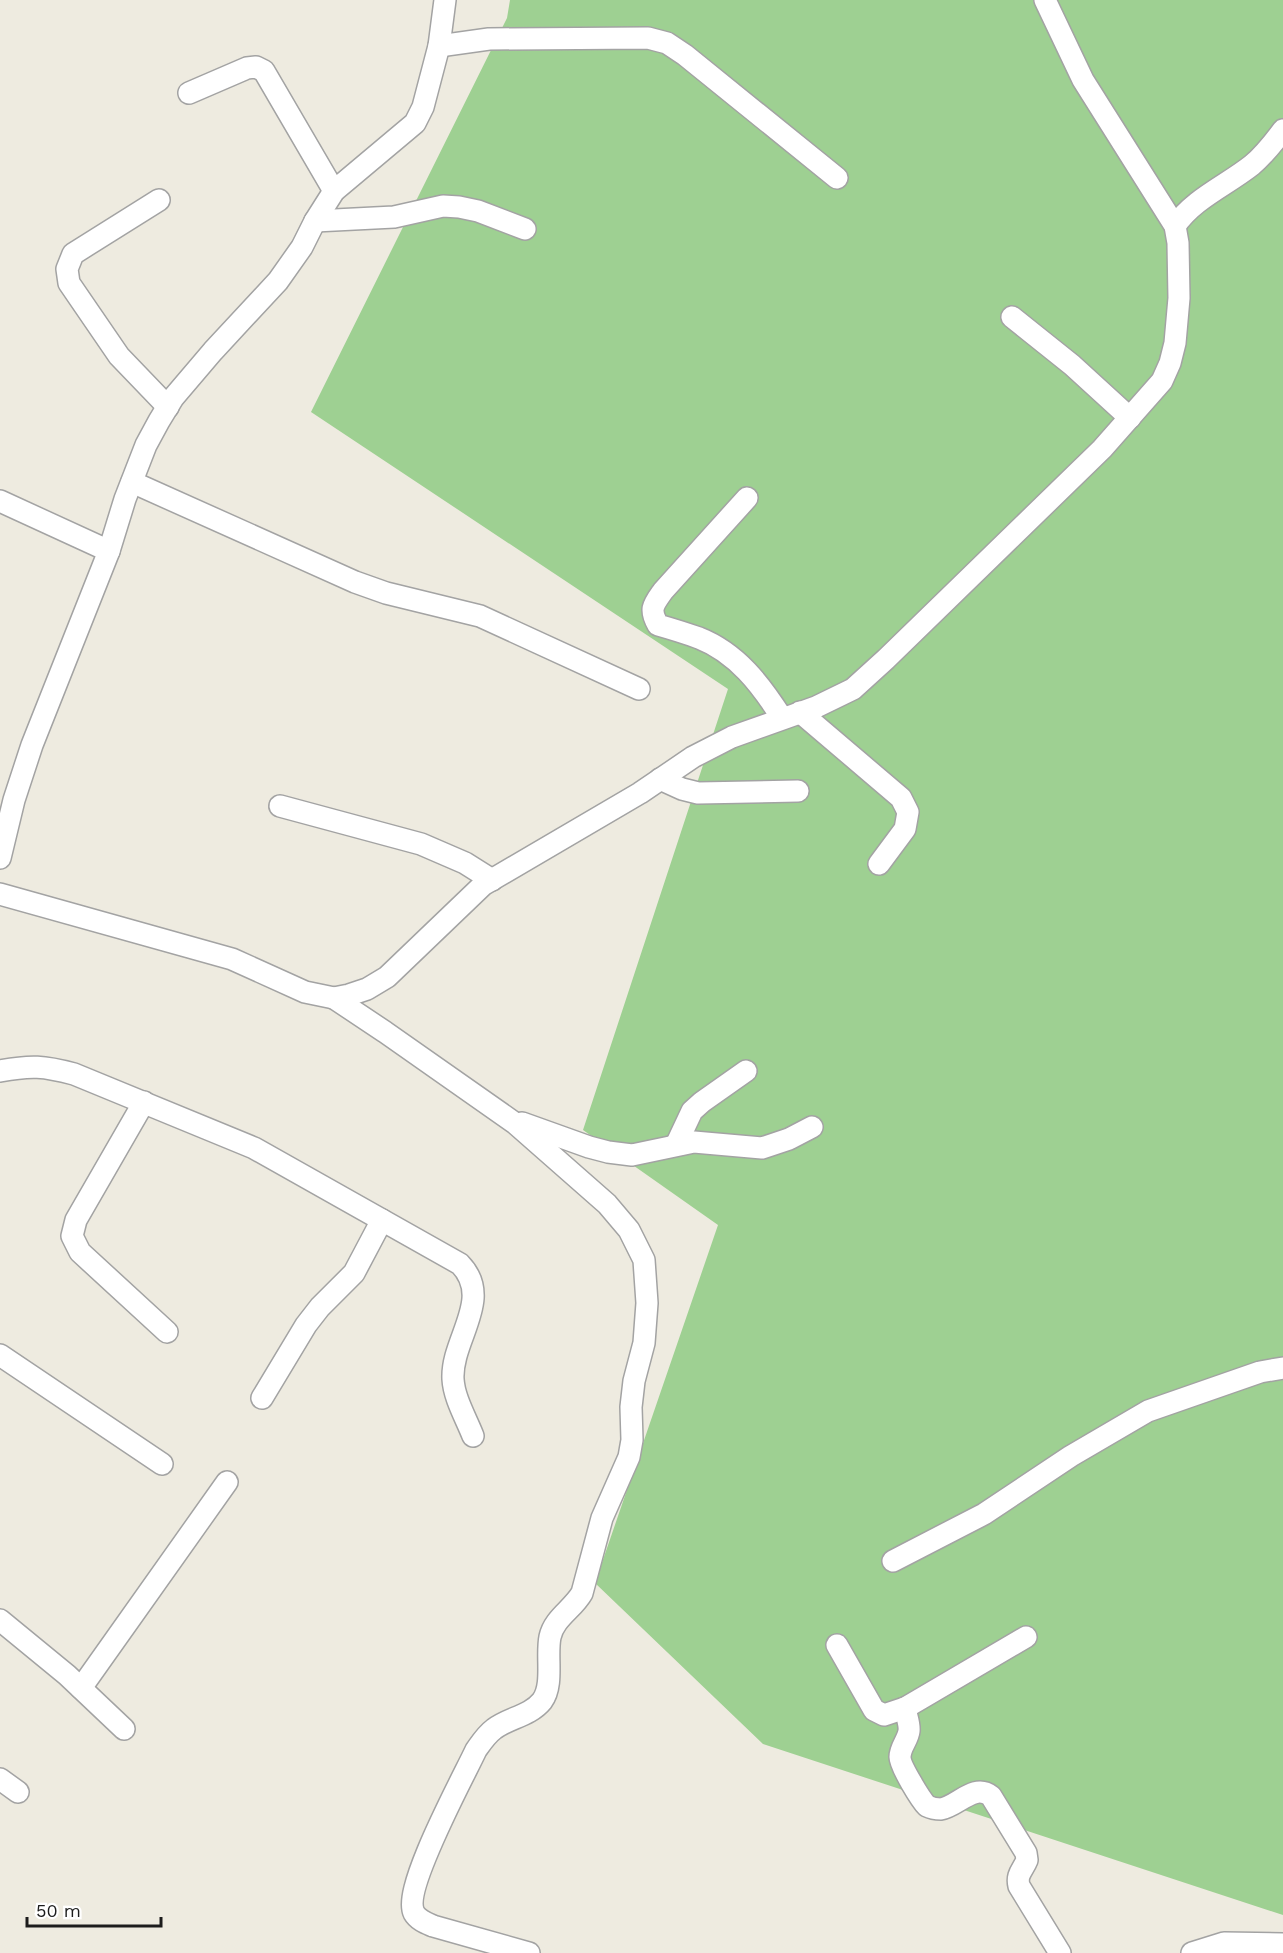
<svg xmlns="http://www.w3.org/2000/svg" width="1283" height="1953" font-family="'Work Sans',sans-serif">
<rect width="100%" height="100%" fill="#eeebe0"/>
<polygon fill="#9ed092" points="510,0 1283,0 1283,1915 763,1744 595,1583 718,1225 583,1130 728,689 311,412 507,18"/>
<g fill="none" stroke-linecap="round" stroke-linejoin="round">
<defs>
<g id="minor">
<polyline points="439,46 489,39 648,38 667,43 685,55 837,178"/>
<polyline points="189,93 247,68 256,67 264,71 334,191"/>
<polyline points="159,200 73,254 67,269 69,283 119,356 168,407"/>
<polyline points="315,221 394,217 443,206 459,207 478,211 525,229"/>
<path d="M1175,226c18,-27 52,-41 77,-61 12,-10 22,-23 31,-35"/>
<polyline points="1012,317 1072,365 1130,418"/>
<polyline points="132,482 355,582 386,593 480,616 639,689"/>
<path d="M747,498l-84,93c-10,14 -14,18 -5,34 14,4 27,8 41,13 38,15 62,47 83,80"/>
<polyline points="0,501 109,551"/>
<polyline points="800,712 901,798 908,812 905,829 879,864"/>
<polyline points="660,779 682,789 698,793 798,791"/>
<polyline points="280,806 421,844 465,863 492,880"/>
<polyline points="0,858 14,800 32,745 109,551 125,499 146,445 159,421 173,398 213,351 278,281 302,247 315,221 334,191 415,123 423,107 439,46 445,0"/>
<polyline points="0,894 232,959 305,992 334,998 349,995 367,989 387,977 483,885 640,793 693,757 732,737 816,707 853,689 886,659 1102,449 1162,381 1170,363 1175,343 1179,298 1178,243 1175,226 1083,80 1045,0"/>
<path d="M334,998l51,34 131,92 91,80 22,26 15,30 3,43 -3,40 -10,38 -3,26 1,33 -3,17 -27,61 -20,75c-9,16 -28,25 -32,44 -4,19 4,48 -8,64 -12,15 -34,17 -48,28 -8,6 -13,14 -18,21 -13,28 -74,139 -62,163 4,7 12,10 19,13l96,27"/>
<path d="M0,1071c31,-6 44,-5 74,3l180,74 206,116c34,35 -9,75 -7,115 1,19 13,39 20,57"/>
<polyline points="144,1102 76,1220 72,1236 80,1252 167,1332"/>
<polyline points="522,1123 589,1147 608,1152 632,1155 694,1142 762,1148 789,1139 812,1127"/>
<polyline points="676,1145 692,1111 702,1102 746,1071"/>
<polyline points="0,1355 162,1464"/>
<polyline points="262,1398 306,1325 320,1307 354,1273 382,1220"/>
<polyline points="893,1561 984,1514 1071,1456 1148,1411 1260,1372 1283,1368"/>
<polyline points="0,1620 67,1675 124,1729"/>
<polyline points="837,1645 874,1710 884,1715 905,1708 1026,1637"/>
<polyline points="81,1688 227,1482"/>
<path d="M905,1708c1,7 5,16 4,23 -1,9 -9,16 -9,26 0,9 21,43 27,49 4,2 10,3 14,3 17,-3 33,-26 50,-13l35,57 1,7c-4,10 -11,14 -8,26l41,67"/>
<polyline points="0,1779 18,1792"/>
<polyline points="1192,1953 1224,1943 1283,1944"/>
</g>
</defs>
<use href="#minor" stroke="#a3a3a3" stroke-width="24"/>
<use href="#minor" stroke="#fff" stroke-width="21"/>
</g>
<path d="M27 1917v9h134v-9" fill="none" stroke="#1c1c1c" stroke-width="3"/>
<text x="36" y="1917" font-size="18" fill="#1c1c1c" stroke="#ffffff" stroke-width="4.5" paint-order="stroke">50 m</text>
</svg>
